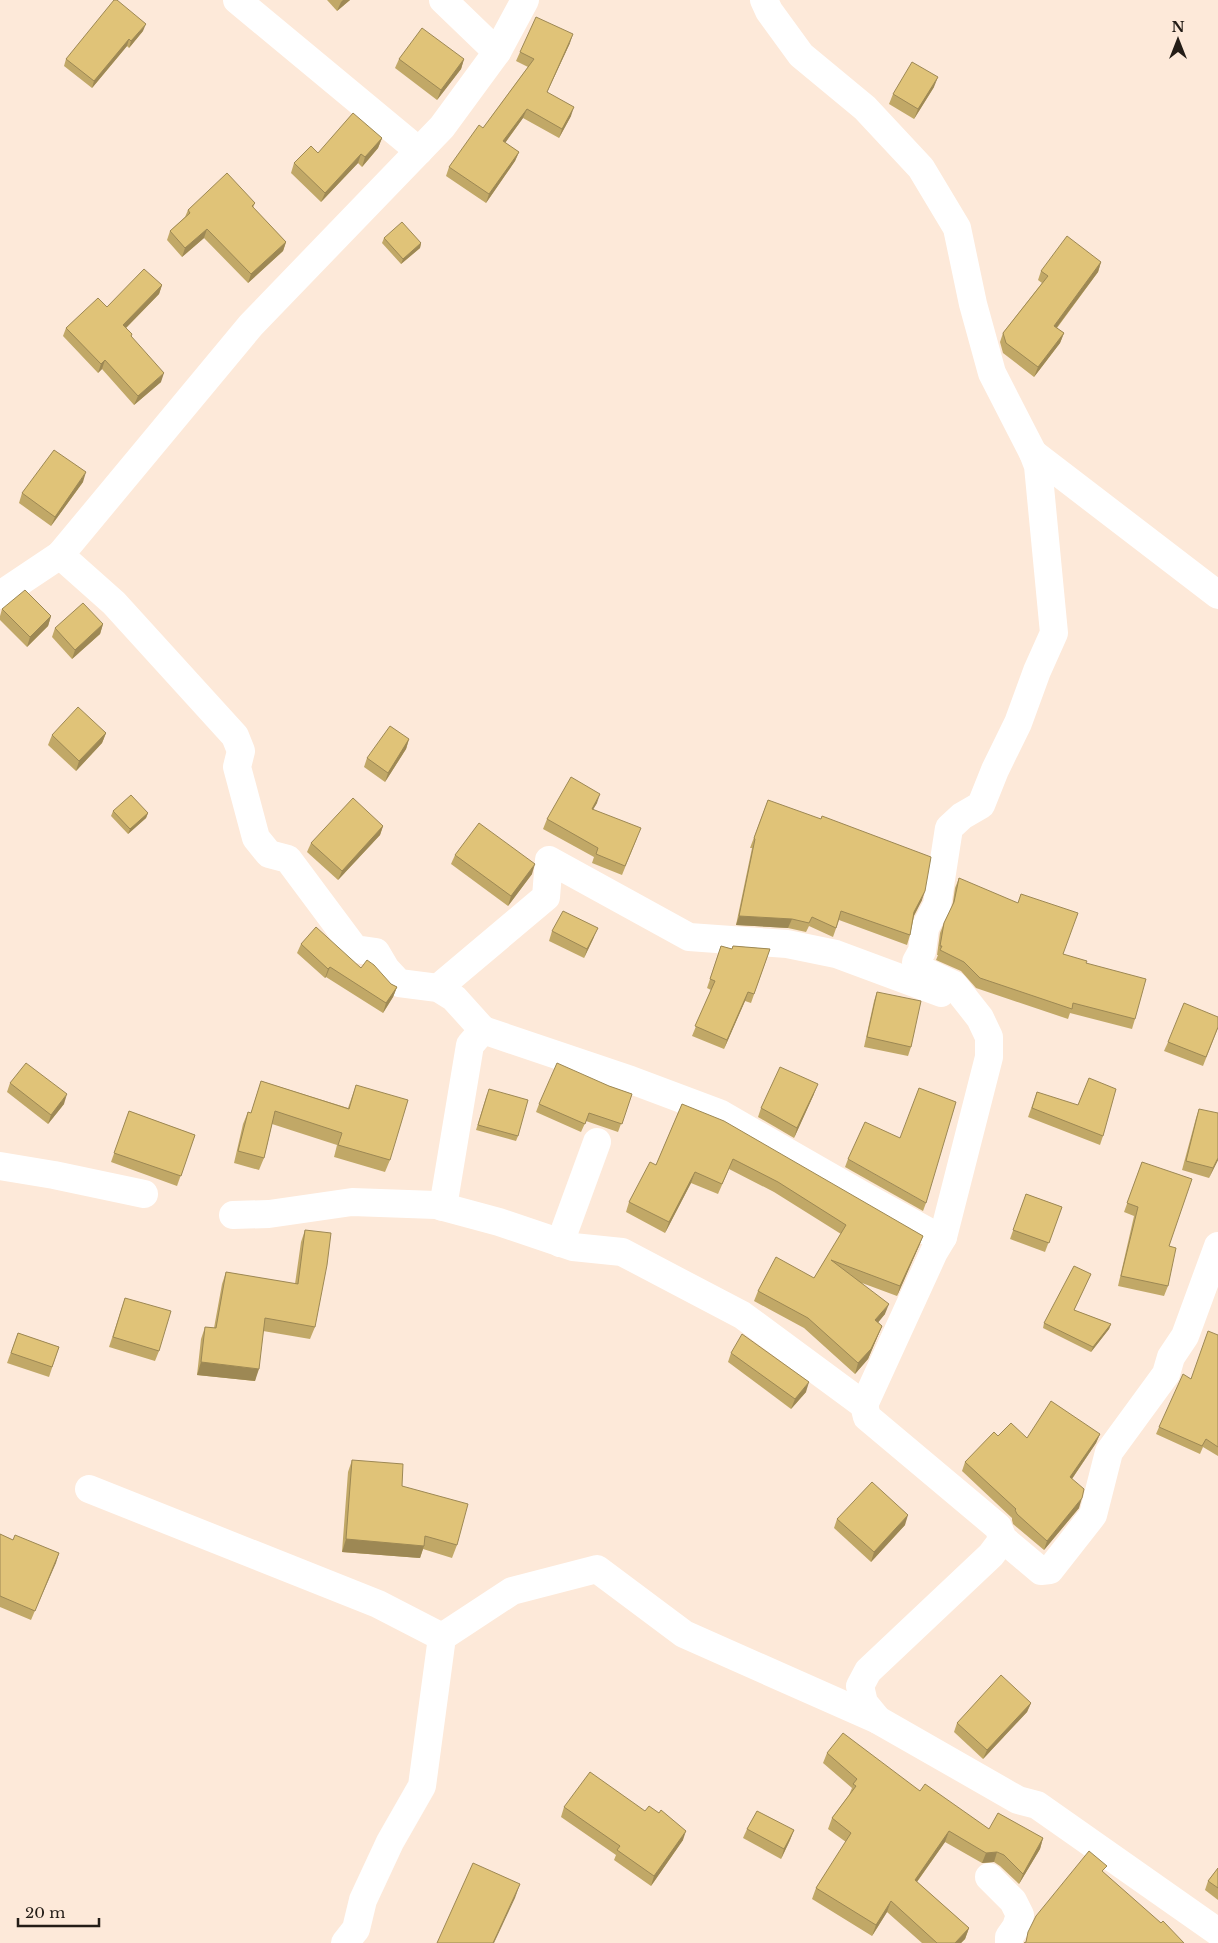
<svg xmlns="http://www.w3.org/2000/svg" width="1218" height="1943" font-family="'Libre Baskerville',serif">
<rect width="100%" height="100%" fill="#fde9d9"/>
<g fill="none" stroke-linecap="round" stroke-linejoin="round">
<g stroke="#fff" stroke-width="28">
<polyline points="237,0 419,151"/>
<polyline points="443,0 497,52"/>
<polyline points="764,0 769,11 801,55 865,108 921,168 957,228 973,304 992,373 1033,453 1038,466 1054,633 1037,671 1018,723 995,770 981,805 962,816 949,828 937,905 925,928 922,951 916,962 924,971 954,985 980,1018 989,1037 989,1057 943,1237 934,1252 864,1405"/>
<polyline points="1033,453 1218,595"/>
<polyline points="0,595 60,555"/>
<polyline points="438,988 546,897 549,860 689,937 787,944 836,954 941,993"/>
<polyline points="483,1030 631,1080 719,1113 867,1198 929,1232 943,1237"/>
<polyline points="0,1166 54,1175 144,1194"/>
<polyline points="443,1207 470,1045 483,1030 454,998 438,988 399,983 386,969 376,952 355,949 288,859 269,854 256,838 237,767 241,751 235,736 114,603 60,555 251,325 442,127 497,52 525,0"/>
<polyline points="233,1215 269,1214 352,1202 436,1205 499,1222 573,1247 622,1252 742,1315 864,1405 867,1417 998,1527 1003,1539 1041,1571 1050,1570 1093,1515 1109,1452 1166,1374 1171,1357 1185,1336 1218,1246"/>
<polyline points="560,1243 597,1142"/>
<polyline points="89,1489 378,1604 442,1637 512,1591 597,1569 684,1634 878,1720"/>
<polyline points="1003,1539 991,1555 868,1671 860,1686 864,1703 878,1720 1018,1800 1037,1805 1218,1932"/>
<polyline points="989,1877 1013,1901 1020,1915 1016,1927 1009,1937 1009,1943"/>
<polyline points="345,1943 356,1929 363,1900 390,1842 422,1786 442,1637"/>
</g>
</g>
<g fill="#c1a867">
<polygon points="327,0 350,0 337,11"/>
<polygon points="143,31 129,48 127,46 92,88 64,66 66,59"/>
<polygon points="570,43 547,92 571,116 559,138 523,118 505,143 519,152 515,161 486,203 446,176 449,167 483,128 528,67 516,61 520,52"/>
<polygon points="399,59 464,59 461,69 437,100 395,68"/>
<polygon points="934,87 914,119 889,104 893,94"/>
<polygon points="382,138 378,148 362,167 358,163 321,202 291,173 294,163 318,153"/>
<polygon points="255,203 253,208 286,242 283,251 248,283 204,238 182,257 167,240 170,231 185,217 188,210"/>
<polygon points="384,238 421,243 420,248 401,264 382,243"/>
<polygon points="1101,262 1098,272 1057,328 1064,333 1060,343 1034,377 1003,353 1000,342 1003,333 1042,283 1038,280 1041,271"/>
<polygon points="162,285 159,294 126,328 132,334 131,337 161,382 134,405 102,369 98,373 63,336 66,328 107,307"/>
<polygon points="83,482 51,526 19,503 22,493"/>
<polygon points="2,609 51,616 48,626 27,647 0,620 0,616"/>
<polygon points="103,624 100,634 72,659 52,637 55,628"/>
<polygon points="106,733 102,743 76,771 48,745 52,735"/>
<polygon points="409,739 406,749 385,782 364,767 367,758"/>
<polygon points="768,800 922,900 914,916 910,935 907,945 839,920 833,937 809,926 806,932 788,928 736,925 752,848 750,848"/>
<polygon points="597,803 593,809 637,838 622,875 592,863 594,857 543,829 547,819"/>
<polygon points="113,811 148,813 146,818 128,834 111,816"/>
<polygon points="383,826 380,835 338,880 307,852 311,843"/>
<polygon points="455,855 532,874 508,906 451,864"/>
<polygon points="959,878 1063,954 1086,963 1135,1019 1132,1029 1070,1013 1068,1019 976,988 961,971 936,960 938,955 937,955 940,933 944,923 952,908 955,888"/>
<polygon points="552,931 594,937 584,958 549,941"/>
<polygon points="301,944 361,968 397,987 393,997 383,1013 326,977 325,978 297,953"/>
<polygon points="721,946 732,949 733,946 770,949 751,1003 745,1001 724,1049 692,1036 711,990 707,988"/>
<polygon points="877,992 911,1047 908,1056 864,1047 874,1001"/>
<polygon points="1218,1028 1203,1066 1164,1051 1168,1042"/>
<polygon points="261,1081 348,1108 356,1085 390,1160 385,1172 334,1157 337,1145 272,1124 264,1158 259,1170 234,1163 243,1124 248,1112 251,1113"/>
<polygon points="10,1083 64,1104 48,1124 7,1092"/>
<polygon points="609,1086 632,1094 618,1132 586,1121 581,1132 536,1112 539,1104"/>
<polygon points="1037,1092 1103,1136 1100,1145 1028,1117"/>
<polygon points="487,1094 518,1136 516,1141 476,1130"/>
<polygon points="814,1094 794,1138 758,1117 761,1108"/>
<polygon points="682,1104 923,1236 919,1246 897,1296 862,1283 885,1314 878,1322 882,1326 868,1359 855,1374 804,1328 754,1301 758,1291 814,1278 841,1234 774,1192 729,1169 718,1194 691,1183 665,1233 626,1212 629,1202 656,1165"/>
<polygon points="1199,1109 1218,1160 1209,1178 1182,1170 1196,1118"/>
<polygon points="129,1111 195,1135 177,1186 111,1162"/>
<polygon points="848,1159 926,1203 923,1211 845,1167"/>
<polygon points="1142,1162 1169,1246 1168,1286 1164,1296 1118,1286 1134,1216 1124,1212"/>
<polygon points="1026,1194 1062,1207 1045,1252 1010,1239"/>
<polygon points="305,1230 315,1327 310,1339 263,1331 255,1381 197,1375 201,1339 205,1327 214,1328 222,1284 226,1272 295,1284 301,1242"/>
<polygon points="1091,1274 1074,1310 1111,1324 1109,1329 1091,1352 1043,1328 1044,1323"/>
<polygon points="125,1298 159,1351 155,1361 109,1347"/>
<polygon points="18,1333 59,1347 49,1377 7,1363"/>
<polygon points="1218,1335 1218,1456 1203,1447 1200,1454 1156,1434 1159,1427 1191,1379"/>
<polygon points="731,1353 806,1392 791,1409 728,1362"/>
<polygon points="1100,1434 1096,1443 1072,1479 1079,1508 1044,1550 1013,1524 1012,1520 1012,1518 962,1471 965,1462 998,1436 1027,1438"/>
<polygon points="352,1460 402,1486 457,1545 452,1558 423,1549 420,1558 342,1552 348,1472"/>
<polygon points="837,1519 905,1525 871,1562 834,1528"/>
<polygon points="0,1534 13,1540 59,1553 31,1620 0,1607"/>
<polygon points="1031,1703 1027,1712 983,1759 954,1732 957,1723"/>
<polygon points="827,1753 920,1791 989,1829 1043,1838 1040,1849 1019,1884 1000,1866 994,1862 982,1863 945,1842 917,1882 969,1928 965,1939 961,1943 922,1943 887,1912 872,1936 812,1899 816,1888 846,1842 828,1829 832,1818 849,1795 852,1788 823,1763"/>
<polygon points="564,1807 683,1840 651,1886 614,1860 616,1855 561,1817"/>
<polygon points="747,1829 794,1830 790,1840 781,1859 743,1838"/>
<polygon points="1218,1868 1218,1900 1205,1890 1208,1881"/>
</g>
<g fill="#9d8854">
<polygon points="343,0 350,0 337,11 341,2"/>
<polygon points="146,24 143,31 129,48 131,41"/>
<polygon points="573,34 570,43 543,101 547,92"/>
<polygon points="129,39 127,46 92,88 94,81"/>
<polygon points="464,59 461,69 437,100 441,90"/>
<polygon points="938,77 934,87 914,119 918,109"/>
<polygon points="574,107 571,116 559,138 562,129"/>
<polygon points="527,109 523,118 500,150 503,141"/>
<polygon points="382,138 378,148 362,167 365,157"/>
<polygon points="519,152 515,161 486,203 489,194"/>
<polygon points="361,154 358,163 321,202 325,193"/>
<polygon points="207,229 204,238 182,257 185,248"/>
<polygon points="286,242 283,251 248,283 251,274"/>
<polygon points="421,243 420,248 401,264 403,259"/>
<polygon points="1101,262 1098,272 1051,335 1054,326"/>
<polygon points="162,285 159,294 120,334 123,325"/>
<polygon points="1064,333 1060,343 1034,377 1038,367"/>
<polygon points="105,360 102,369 98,373 101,364"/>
<polygon points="164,373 161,382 134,405 138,396"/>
<polygon points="86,472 83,482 51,526 55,517"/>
<polygon points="51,616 48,626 27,647 30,637"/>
<polygon points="103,624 100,634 72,659 75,650"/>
<polygon points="106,733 102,743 76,771 79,761"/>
<polygon points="409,739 406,749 385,782 388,773"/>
<polygon points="600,794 597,803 588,818 592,809"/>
<polygon points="148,813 146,818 128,834 130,829"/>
<polygon points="383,826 380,835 338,880 342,871"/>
<polygon points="535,864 532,874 508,906 511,896"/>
<polygon points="925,891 922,900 911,921 914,912"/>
<polygon points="739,916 792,919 788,928 736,925"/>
<polygon points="598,928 594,937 584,958 587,949"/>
<polygon points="330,967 326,977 325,978 328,969"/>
<polygon points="397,987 393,997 383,1013 386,1003"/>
<polygon points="748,992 745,1001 724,1049 727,1040"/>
<polygon points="818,1084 814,1094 794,1138 797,1128"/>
<polygon points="67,1094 64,1104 48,1124 51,1115"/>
<polygon points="1218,1158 1218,1160 1209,1178 1213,1168"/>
<polygon points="695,1172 691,1183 665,1233 669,1222"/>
<polygon points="923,1236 919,1246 897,1296 900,1286"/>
<polygon points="889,1304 885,1314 872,1330 875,1320"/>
<polygon points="1111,1324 1109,1329 1091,1352 1093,1347"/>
<polygon points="882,1326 868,1359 855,1374 858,1363"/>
<polygon points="201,1362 259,1369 255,1381 197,1375"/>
<polygon points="809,1382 806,1392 791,1409 795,1399"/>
<polygon points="1100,1434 1096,1443 1067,1486 1070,1477"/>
<polygon points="1082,1498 1079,1508 1044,1550 1047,1541"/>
<polygon points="908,1515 905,1525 871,1562 874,1552"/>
<polygon points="346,1539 424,1546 420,1558 342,1552"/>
<polygon points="59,1553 56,1563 31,1620 35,1611"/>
<polygon points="1031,1703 1027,1712 983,1759 987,1750"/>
<polygon points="794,1830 790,1840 781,1859 784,1849"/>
<polygon points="686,1831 683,1840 651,1886 654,1876"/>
<polygon points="949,1831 945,1842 911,1890 915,1880"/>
<polygon points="1043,1838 1040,1849 1019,1884 1023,1874"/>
<polygon points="997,1852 994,1862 982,1863 986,1853"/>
<polygon points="520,1884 515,1898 494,1943 493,1943"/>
<polygon points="891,1901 887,1912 872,1936 876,1925"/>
<polygon points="969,1928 965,1939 961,1943 955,1943"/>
</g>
<g fill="#e0c378" stroke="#9d8854">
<polygon points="114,0 117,0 146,24 131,41 129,39 94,81 66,59"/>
<polygon points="536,17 573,34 547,92 574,107 562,129 527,109 503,141 519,152 489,194 449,167 479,125 483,128 534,59 520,52"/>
<polygon points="422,28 464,59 441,90 399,59"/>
<polygon points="912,62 938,77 918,109 893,94"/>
<polygon points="353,113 382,138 365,157 361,154 325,193 294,163 311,146 318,153"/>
<polygon points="227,173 255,203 252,206 286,242 251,274 207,229 185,248 170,231 190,213 188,210"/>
<polygon points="402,222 421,243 403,259 384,238"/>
<polygon points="1067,236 1101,262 1054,326 1064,333 1038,367 1006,343 1003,333 1048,276 1041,271"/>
<polygon points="144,269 162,285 123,325 132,334 131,336 164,373 138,396 105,360 101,364 66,328 98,298 107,307"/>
<polygon points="54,450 86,472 55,517 22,493"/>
<polygon points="25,590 51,616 30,637 2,609"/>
<polygon points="83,603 103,624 75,650 55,628"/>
<polygon points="78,707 106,733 79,761 52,735"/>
<polygon points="390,726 409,739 388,773 367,758"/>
<polygon points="571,777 600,794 592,809 641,828 625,866 596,854 598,848 547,819"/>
<polygon points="131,795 148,813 130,829 113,811"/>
<polygon points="353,798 383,826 342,871 311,843"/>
<polygon points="768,800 821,819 822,816 931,857 925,891 914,912 910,935 841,911 836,928 812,917 809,923 792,919 739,916 755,839 754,838"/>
<polygon points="479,823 535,864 511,896 455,855"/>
<polygon points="959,878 1018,903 1021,894 1078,913 1063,954 1087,961 1086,963 1146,979 1135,1019 1073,1003 1072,1009 980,978 964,962 940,950 942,946 940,946 944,923 954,902"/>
<polygon points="563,911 598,928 587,949 552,931"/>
<polygon points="316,927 361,968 367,960 374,965 391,984 397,987 386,1003 330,967 328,969 301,944"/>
<polygon points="721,946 732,949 733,946 770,949 754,994 748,992 727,1040 695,1026 715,981 710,979"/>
<polygon points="877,992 921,1001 911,1047 867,1037"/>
<polygon points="1184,1003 1218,1017 1218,1027 1206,1057 1168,1042"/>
<polygon points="26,1063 67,1094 51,1115 10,1083"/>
<polygon points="557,1063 609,1086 632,1094 622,1124 589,1113 585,1124 539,1104"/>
<polygon points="780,1067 818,1084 797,1128 761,1108"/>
<polygon points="1089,1078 1116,1089 1103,1136 1032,1108 1037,1092 1078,1105"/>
<polygon points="261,1081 349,1109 356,1085 408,1100 390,1160 338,1145 342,1133 275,1111 264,1158 238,1151 248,1112 251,1113"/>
<polygon points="919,1088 956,1102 926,1203 848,1159 865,1122 900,1138"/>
<polygon points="489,1089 528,1100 518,1136 478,1125"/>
<polygon points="682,1104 724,1121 923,1236 900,1286 831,1260 889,1304 875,1320 882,1326 871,1349 858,1363 808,1318 758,1291 776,1257 814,1278 846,1225 778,1182 733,1159 722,1184 695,1172 669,1222 629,1202 650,1162 656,1165"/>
<polygon points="1199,1109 1218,1113 1218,1158 1213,1168 1186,1161"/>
<polygon points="129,1111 195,1135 181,1176 114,1153"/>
<polygon points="1142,1162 1192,1179 1169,1246 1176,1248 1168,1286 1121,1276 1138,1207 1127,1203"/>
<polygon points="1026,1194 1062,1207 1049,1243 1013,1230"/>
<polygon points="305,1230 331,1233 327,1265 315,1327 265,1318 259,1369 201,1362 205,1327 216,1328 226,1272 298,1284"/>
<polygon points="1074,1266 1091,1274 1074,1310 1111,1324 1093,1347 1044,1323"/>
<polygon points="125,1298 171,1311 159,1351 113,1337"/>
<polygon points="1208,1331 1218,1335 1218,1447 1206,1439 1202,1446 1159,1427 1183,1374 1191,1379"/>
<polygon points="18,1333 59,1347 52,1367 11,1353"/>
<polygon points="742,1334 809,1382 795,1399 731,1353"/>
<polygon points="1051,1401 1100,1434 1070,1477 1084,1489 1082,1498 1047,1541 1017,1514 1015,1510 1016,1509 965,1462 994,1432 998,1436 1011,1423 1027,1438"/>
<polygon points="352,1460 403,1464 402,1486 468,1504 457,1545 425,1536 424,1546 346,1539"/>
<polygon points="872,1482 908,1515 874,1552 837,1519"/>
<polygon points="0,1534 13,1540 15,1535 59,1553 35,1611 0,1596"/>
<polygon points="1001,1675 1031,1703 987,1750 957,1723"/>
<polygon points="843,1733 920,1791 925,1784 989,1829 998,1813 1043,1838 1023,1874 1004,1855 997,1852 986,1853 949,1831 915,1880 969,1928 955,1943 937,1943 891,1901 876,1925 816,1888 851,1833 832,1818 856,1786 853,1784 857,1779 827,1753"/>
<polygon points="590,1772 645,1811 649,1806 659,1813 661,1810 686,1831 654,1876 617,1850 620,1846 564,1807"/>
<polygon points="757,1811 794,1830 784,1849 747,1829"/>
<polygon points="1089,1851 1107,1866 1102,1871 1161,1923 1163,1921 1184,1943 1024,1943 1026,1942 1028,1932 1036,1916"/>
<polygon points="473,1863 520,1884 493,1943 437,1943"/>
<polygon points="1218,1868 1218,1888 1208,1881"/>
</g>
<g transform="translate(1178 40)" stroke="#fde9d9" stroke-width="4" paint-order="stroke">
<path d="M0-4L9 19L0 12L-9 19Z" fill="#241d17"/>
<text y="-8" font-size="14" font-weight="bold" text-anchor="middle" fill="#241d17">N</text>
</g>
<path d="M18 1918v8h81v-8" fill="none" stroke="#241d17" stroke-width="2.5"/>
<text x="25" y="1918" font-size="15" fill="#241d17" stroke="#fde9d9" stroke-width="4" paint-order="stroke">20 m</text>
</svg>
